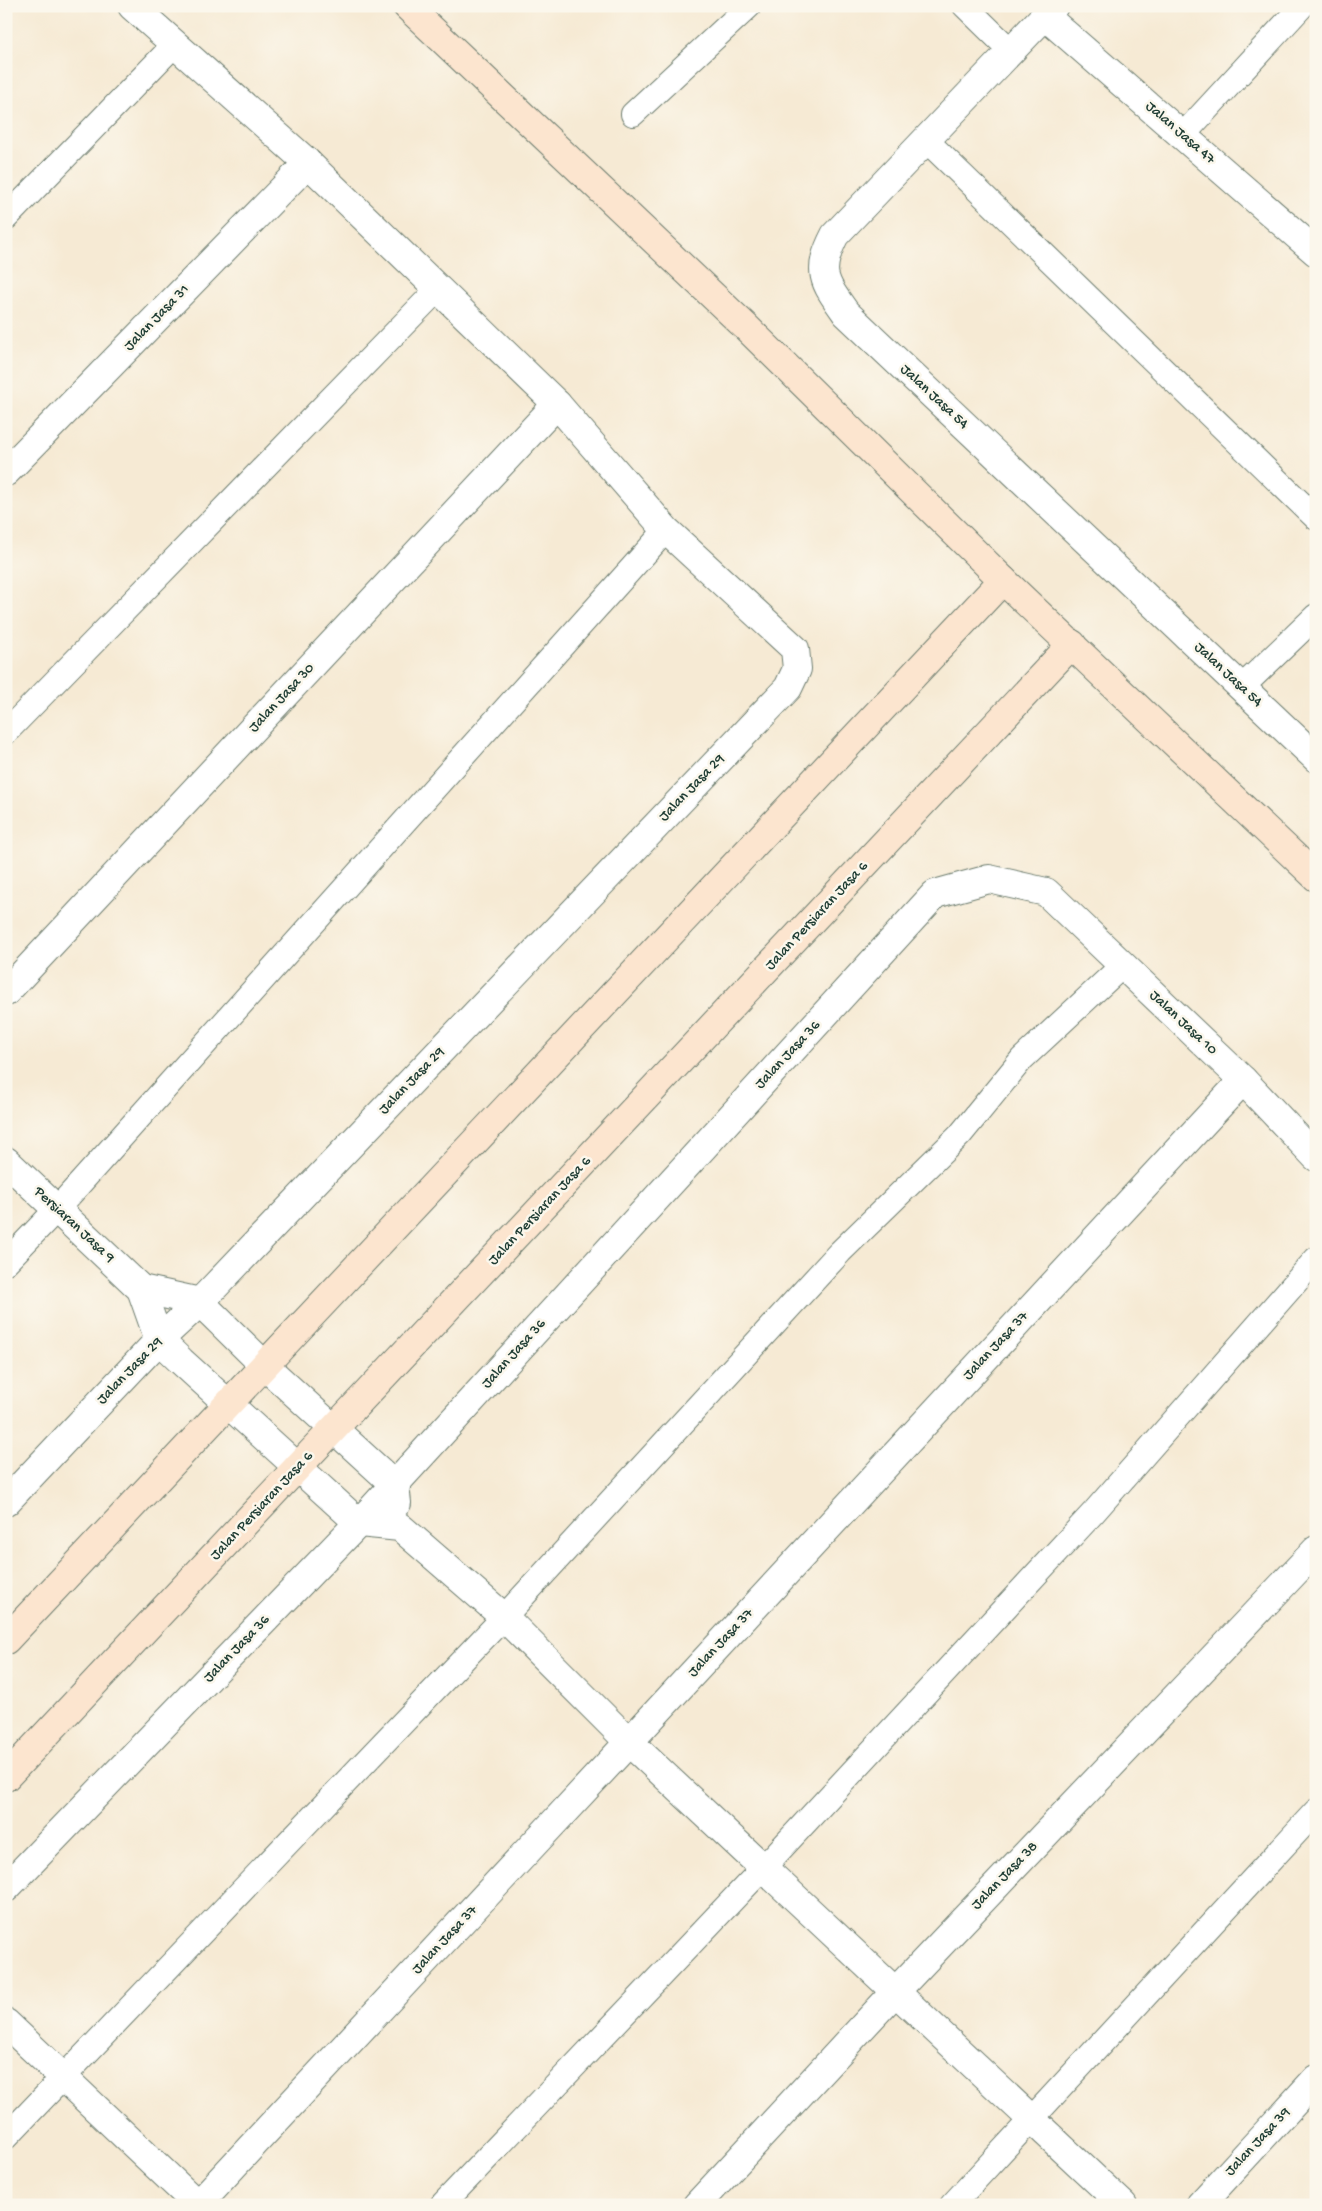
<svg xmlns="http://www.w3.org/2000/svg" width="1322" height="2211" font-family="'Gochi Hand',sans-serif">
<rect width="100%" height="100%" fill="#fbf7ec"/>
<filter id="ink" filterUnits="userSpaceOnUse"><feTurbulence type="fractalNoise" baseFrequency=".02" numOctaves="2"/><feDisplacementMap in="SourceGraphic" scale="10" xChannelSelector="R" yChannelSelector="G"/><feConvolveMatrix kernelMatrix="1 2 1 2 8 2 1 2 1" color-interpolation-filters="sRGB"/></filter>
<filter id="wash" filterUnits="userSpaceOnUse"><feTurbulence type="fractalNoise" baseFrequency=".0096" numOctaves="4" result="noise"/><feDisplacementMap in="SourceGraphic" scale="20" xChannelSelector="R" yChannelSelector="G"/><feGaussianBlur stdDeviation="1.12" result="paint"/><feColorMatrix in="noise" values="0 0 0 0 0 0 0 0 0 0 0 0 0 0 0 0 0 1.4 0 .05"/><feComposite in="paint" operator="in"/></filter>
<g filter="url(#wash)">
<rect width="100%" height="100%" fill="#f6ead4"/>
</g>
<g filter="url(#ink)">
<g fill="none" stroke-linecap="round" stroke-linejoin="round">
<defs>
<g id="lane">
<polyline points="965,6 1011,51"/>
<polyline points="633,114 749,6"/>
<polyline points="1183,135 1302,6"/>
<polyline points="926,140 1316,518"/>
<polyline points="6,218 175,44"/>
<polyline points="1241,688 1316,616"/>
<polyline points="6,732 438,289"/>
<polyline points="6,1262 57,1209 666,530"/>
<polyline points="6,2137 504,1617 840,1252 960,1135 1022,1059 1122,966"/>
<polyline points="442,2205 763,1868 1094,1512 1316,1259"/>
<polyline points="952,2205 1316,1811"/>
</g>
<g id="street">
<path d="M1054,6l-219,229c-19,37 -12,46 11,78l470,445"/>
<polyline points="1045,16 1316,252"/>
<polyline points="6,472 308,163"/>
<polyline points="6,992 557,404"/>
<polyline points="6,1161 141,1289 159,1340 181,1361 359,1523 400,1527 504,1617 629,1742 1123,2205"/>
<polyline points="141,1289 200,1302 266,1367 395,1485 397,1503"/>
<polyline points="6,1502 159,1340 200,1302 788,688 797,669 795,649 666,530 557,404 308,163 132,6"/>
<polyline points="6,1888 372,1509 935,894 989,879 1046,892 1243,1080 1316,1157"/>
<polyline points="6,2023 198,2205"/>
<polyline points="197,2205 629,1742 1243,1080"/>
<polyline points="697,2205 895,1992 1316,1550"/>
<polyline points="1200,2205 1316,2079"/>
</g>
<g id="secondary">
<polyline points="407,6 747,328 1003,580 1316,877"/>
<polyline points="6,1640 1003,580"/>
<polyline points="6,1777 1072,644"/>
</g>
</defs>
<use href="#lane" stroke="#6a7a6c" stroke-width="26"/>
<use href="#street" stroke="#6a7a6c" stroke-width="30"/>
<use href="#secondary" stroke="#6a7a6c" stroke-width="30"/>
<use href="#lane" stroke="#fff" stroke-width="24"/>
<use href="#street" stroke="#fff" stroke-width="28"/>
<use href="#secondary" stroke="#fce5cf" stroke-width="28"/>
</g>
</g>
<g text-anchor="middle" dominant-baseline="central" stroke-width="5" stroke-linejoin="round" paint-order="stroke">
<g font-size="15" fill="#1f3d34" stroke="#fbf7ec">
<text transform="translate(1180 133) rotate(41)">Jalan Jasa 47</text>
<text transform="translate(157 318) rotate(-46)">Jalan Jasa 31</text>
<text transform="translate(934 397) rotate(43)">Jalan Jasa 54</text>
<text transform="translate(1228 675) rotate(43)">Jalan Jasa 54</text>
<text transform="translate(282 698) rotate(-47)">Jalan Jasa 30</text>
<text transform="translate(692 788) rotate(-46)">Jalan Jasa 29</text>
<text transform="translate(817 916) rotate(-47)">Jalan Persiaran Jasa 6</text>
<text transform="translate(1183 1023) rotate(43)">Jalan Jasa 10</text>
<text transform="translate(788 1055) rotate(-47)">Jalan Jasa 36</text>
<text transform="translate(412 1081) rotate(-46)">Jalan Jasa 29</text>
<text transform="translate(540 1211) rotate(-47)">Jalan Persiaran Jasa 6</text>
<text transform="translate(74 1225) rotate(43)">Persiaran Jasa 9</text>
<text transform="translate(996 1346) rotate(-47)">Jalan Jasa 37</text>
<text transform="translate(514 1354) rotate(-48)">Jalan Jasa 36</text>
<text transform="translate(130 1371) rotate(-46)">Jalan Jasa 29</text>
<text transform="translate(262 1506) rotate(-47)">Jalan Persiaran Jasa 6</text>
<text transform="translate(721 1643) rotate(-47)">Jalan Jasa 37</text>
<text transform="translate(237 1649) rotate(-46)">Jalan Jasa 36</text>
<text transform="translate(1005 1876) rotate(-46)">Jalan Jasa 38</text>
<text transform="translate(445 1940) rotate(-47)">Jalan Jasa 37</text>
<text transform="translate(1258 2142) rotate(-47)">Jalan Jasa 39</text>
</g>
</g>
<rect width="1322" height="2211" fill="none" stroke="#fbf7ec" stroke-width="25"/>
</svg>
